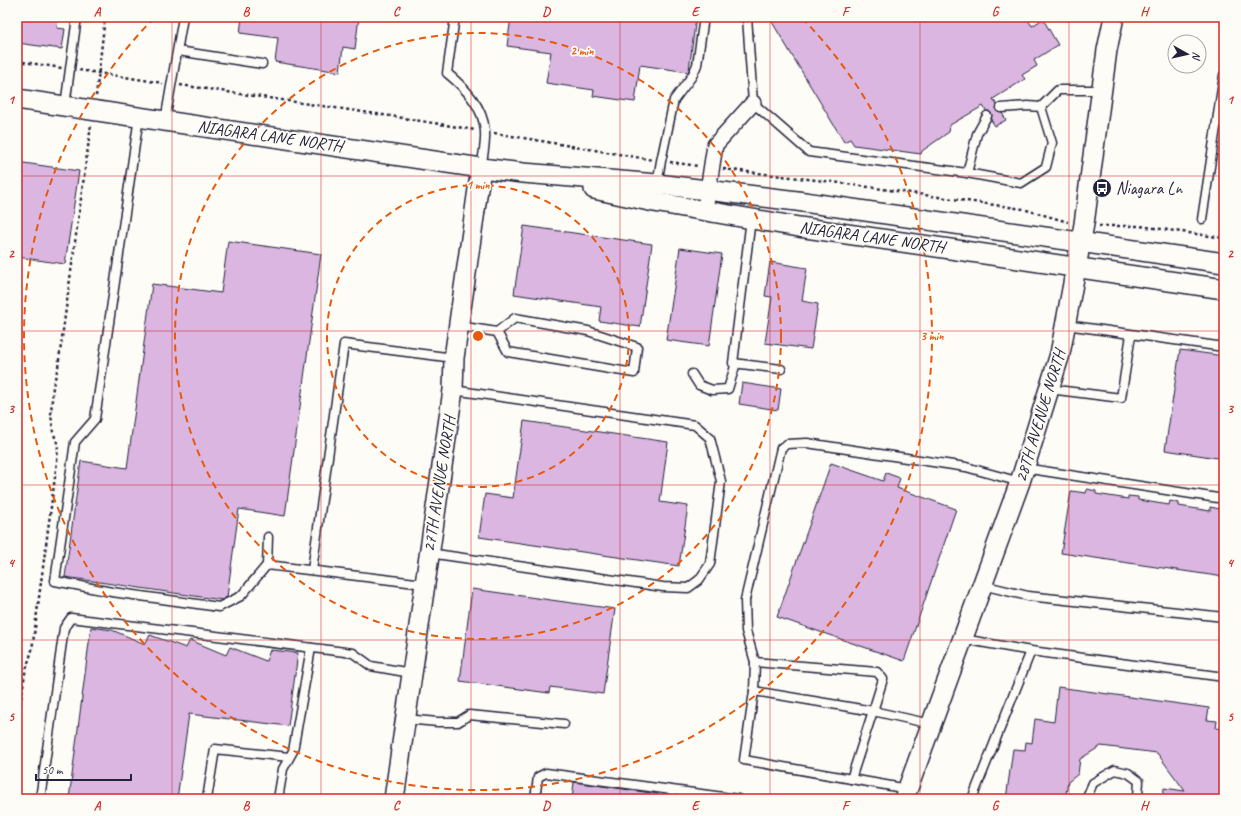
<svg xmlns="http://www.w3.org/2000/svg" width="1241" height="816" font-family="Caveat,sans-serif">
<rect width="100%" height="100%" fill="#fdfcf7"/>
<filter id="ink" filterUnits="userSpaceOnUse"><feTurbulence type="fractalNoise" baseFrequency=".025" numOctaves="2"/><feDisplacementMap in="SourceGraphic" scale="8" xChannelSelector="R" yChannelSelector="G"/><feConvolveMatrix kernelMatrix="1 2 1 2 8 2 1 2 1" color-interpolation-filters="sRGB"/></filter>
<g filter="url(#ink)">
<g fill="#dab6e0" stroke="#22223b">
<polygon points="17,17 58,17 57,28 65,29 62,49 17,43"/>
<polygon points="242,17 359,17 355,49 343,47 340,72 275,62 278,38 240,33"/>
<polygon points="511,17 696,17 689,70 688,72 640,65 635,102 593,96 594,90 546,83 551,52 507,46"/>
<polygon points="769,17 1026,17 1032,26 1043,19 1058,45 1034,60 1037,66 1022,75 1025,79 993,99 997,105 996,111 1002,113 1006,120 995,126 991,120 992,114 989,111 986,111 983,106 950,125 949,132 922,151 921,154 854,145 850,139 844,142"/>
<polygon points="17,162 79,171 65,264 17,257"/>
<polygon points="524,226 652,244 640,327 599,321 601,307 514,294"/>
<polygon points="228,241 321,254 285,516 239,509 227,597 222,600 65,577 81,461 127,468 152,284 221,293"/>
<polygon points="680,248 722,254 709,346 666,340"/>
<polygon points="770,262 807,268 802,301 818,304 811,349 765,343 772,297 765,296"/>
<polygon points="1180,350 1224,356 1224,459 1165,450"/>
<polygon points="742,383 781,389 778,410 739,404"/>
<polygon points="524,421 668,442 660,502 688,506 679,566 479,537 485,494 513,498"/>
<polygon points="831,463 883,481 886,473 900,478 897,488 956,509 904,661 777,617"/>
<polygon points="1087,489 1096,491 1096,494 1128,499 1128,496 1138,497 1138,500 1169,505 1170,501 1179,503 1179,506 1210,511 1210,507 1220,509 1220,512 1224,513 1224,577 1061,553 1071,491 1086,493"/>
<polygon points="472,589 615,609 603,694 550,687 549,693 460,681"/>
<polygon points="91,627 112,630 145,644 150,635 186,648 190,640 226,655 230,647 266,661 270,650 298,653 288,726 189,714 177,799 69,799"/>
<polygon points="1058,687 1209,708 1207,720 1217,721 1216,728 1224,729 1224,796 1220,795 1219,799 1163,799 1164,788 1185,791 1157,753 1101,746 1080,759 1078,774 1068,782 1065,799 1006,799 1013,749 1025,750 1026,742 1032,743 1035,719 1054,722"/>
<polygon points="574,782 658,794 657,799 572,799"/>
</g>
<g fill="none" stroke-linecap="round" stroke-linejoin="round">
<defs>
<g id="service">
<path d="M455,17l-8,56c18,15 36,33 38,58 1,12 -2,25 -4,37"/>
<polyline points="747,17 753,103 809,152 967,173 1021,183 1046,167 1052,143 1041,107 1058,90 1101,90"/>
<polyline points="178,51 262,64"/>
<polyline points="65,106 77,17"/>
<polyline points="1001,108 1028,106 1041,107"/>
<polyline points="139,117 95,419 75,442 55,581 112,592 219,607 241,596 267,565 424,584"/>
<polyline points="165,121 183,17"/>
<polyline points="967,173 977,134 987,116"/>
<polyline points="657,184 661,161 674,100 692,76 697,65 704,17"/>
<polyline points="751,219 733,363 781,369"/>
<polyline points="1202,219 1224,75"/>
<polyline points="1066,325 1224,347"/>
<polyline points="458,326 497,332 515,318 588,331 637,347 634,373 508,352 497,332"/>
<polyline points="692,374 699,385 712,390 728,389 736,363"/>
<polyline points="1049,389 1121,398 1131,335"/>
<polyline points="1024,468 1224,499"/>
<polyline points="429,553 663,587 688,588 699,580 710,564 721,481 710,438 695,425 453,390"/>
<polyline points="267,566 268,537"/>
<polyline points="312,570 344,344 454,358"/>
<polyline points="982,585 1028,596 1224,617"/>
<polyline points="963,639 1031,651 1224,677"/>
<polyline points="754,691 873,711 883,679 877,672 755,662"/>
<polyline points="405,719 438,722 458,722 469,715 564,724"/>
<polyline points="851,779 873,711 931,724"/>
<polyline points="908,789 744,760 754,691 755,662 746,631 745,600 781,448 787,444 807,443 966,467 1020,482"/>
<polyline points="40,799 64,628 71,618 353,653 371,666 411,673"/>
<polyline points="207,799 215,749 289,757"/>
<polyline points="278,799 283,769 293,751 311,648"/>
<polyline points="535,799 538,777 546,773 738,799"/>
<polyline points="972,799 1031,651"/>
<polyline points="1086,799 1093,783 1115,770 1128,773 1139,781 1138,796 1136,799"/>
</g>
<polyline id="minor" points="705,210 715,145 753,103"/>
<g id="tertiary">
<polyline points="17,99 481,168 523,173 657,184 797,201 1224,263"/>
<polyline points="594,189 654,202 799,227 1224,289"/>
<polyline points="394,799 453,390 454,358 481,168"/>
<polyline points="904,799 1020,482 1060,354 1084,224 1107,50 1114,17"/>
</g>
</defs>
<use href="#service" stroke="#22223b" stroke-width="11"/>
<use href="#minor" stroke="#22223b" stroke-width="18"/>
<use href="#tertiary" stroke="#22223b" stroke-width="22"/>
<g stroke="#22223b" stroke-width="2.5" stroke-dasharray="3 3" stroke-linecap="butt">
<polyline points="17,61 62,68"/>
<polyline points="79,70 163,83"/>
<polyline points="180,85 397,117 475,130"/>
<polyline points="96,96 105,17"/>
<polyline points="494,133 653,160"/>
<polyline points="670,162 698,166"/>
<polyline points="723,169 833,182 1023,209 1068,222"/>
<polyline points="1099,226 1140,226 1224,238"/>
<polyline points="17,728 25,673 32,650 57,462 58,445 53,432 51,413 53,386 58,367 91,125"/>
</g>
<use href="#service" stroke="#fdfcf7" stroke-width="8"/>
<use href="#minor" stroke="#fdfcf7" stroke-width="15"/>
<use href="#tertiary" stroke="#fdfcf7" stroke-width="19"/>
</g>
</g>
<path fill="none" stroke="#d62828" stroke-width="1" stroke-opacity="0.55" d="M172,17v782M321,17v782M471,17v782M620,17v782M770,17v782M920,17v782M1069,17v782M17,176h1207M17,331h1207M17,485h1207M17,640h1207"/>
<g fill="none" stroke="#e8590c" stroke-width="2" stroke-dasharray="7 5">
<circle cx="478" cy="336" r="151"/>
<circle cx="478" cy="336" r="303"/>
<path d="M802 18A454 454 0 1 1 154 18"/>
</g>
<defs>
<symbol id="bus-disc" viewBox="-11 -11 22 22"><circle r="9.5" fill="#22223b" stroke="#fdfcf7"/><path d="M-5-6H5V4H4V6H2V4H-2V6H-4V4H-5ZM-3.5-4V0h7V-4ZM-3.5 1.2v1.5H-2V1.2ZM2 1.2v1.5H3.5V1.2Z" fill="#fff"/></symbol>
</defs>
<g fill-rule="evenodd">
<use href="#bus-disc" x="1091" y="177" width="22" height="22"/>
</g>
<g text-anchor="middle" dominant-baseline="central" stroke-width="3.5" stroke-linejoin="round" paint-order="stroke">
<g font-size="17" fill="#22223b" stroke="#fdfcf7">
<text transform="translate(270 136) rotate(8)">NIAGARA LANE NORTH</text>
<text transform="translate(872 237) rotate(8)">NIAGARA LANE NORTH</text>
<text transform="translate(1040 416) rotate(-73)">28TH AVENUE NORTH</text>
<text transform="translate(439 484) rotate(-81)">27TH AVENUE NORTH</text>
</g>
<g font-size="17" fill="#22223b" stroke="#fdfcf7" text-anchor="start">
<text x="1116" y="188">Niagara Ln</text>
</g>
</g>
<circle cx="478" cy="336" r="6" fill="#e8590c" stroke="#fdfcf7" stroke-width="2"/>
<g font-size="12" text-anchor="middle" font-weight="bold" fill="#e8590c" stroke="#fdfcf7" stroke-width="3.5" stroke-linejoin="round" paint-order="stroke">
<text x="582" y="55">2 min</text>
<text x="478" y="189">1 min</text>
<text x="932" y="340">3 min</text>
</g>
<rect width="1241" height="816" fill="none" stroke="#fdfcf7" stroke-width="44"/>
<g transform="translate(1187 54) rotate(98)"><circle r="19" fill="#fdfcf7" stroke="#a5a5ac"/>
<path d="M0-3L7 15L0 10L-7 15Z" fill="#22223b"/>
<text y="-6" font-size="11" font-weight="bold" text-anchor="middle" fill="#22223b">N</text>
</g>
<path d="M36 774v6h95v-6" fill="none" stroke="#22223b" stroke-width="2"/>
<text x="42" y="774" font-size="12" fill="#22223b" stroke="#fdfcf7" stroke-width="3" paint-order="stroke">50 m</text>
<rect x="22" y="22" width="1197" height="772" fill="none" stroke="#d62828" stroke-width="1.5"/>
<g font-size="13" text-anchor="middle" font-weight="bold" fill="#d62828">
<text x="97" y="16">A</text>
<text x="246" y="16">B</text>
<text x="396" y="16">C</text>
<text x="546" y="16">D</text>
<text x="695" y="16">E</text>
<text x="845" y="16">F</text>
<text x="995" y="16">G</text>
<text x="1144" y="16">H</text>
<text x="11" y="104">1</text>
<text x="1230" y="104">1</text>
<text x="11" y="258">2</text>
<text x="1230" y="258">2</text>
<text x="11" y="413">3</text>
<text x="1230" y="413">3</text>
<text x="11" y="567">4</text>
<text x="1230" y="567">4</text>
<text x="11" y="721">5</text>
<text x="1230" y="721">5</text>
<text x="97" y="810">A</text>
<text x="246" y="810">B</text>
<text x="396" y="810">C</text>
<text x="546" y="810">D</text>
<text x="695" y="810">E</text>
<text x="845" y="810">F</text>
<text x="995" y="810">G</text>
<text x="1144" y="810">H</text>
</g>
</svg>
